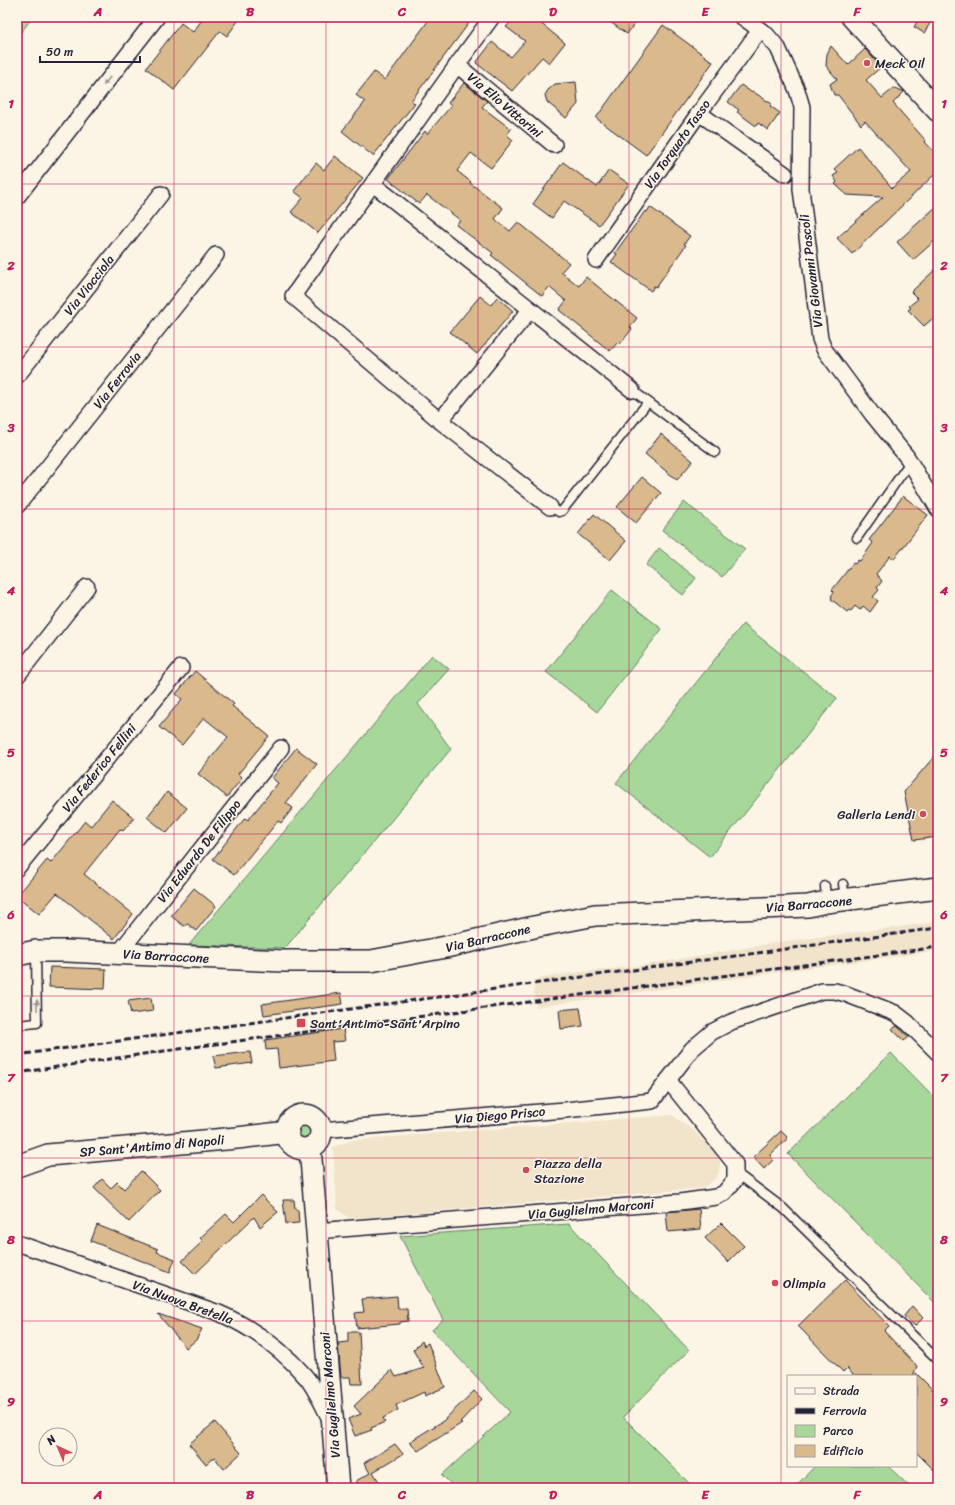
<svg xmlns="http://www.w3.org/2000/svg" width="955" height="1505" font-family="Sriracha,sans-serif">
<rect width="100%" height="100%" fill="#fcf5e5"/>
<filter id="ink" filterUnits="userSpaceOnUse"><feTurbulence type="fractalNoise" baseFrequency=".025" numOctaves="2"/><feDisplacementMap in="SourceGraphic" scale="8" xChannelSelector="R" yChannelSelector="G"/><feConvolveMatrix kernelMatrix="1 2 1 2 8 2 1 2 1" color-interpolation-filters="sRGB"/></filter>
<g filter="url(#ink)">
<g fill="#f2e3cb">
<polygon points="938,922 938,951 786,971 536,1007 533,980 571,973 639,966 779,942"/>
<polygon points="672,1115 694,1131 716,1153 720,1162 719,1172 715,1179 703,1188 367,1217 349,1218 337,1209 333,1147 353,1140"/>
</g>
<g fill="#a7d899" stroke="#647d6a">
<polygon points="17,17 33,17 17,37"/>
<polygon points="684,502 745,549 722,577 662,530"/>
<polygon points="659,548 696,578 683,595 646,565"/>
<polygon points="612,590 662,629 597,712 546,672"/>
<polygon points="743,624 837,698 710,857 616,783"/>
<polygon points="432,655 449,669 418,704 451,749 285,948 189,945"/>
<polygon points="891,1053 938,1101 938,1306 788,1154"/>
<circle cx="305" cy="1132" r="9"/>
<polygon points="569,1224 689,1350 623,1417 694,1488 455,1488 442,1475 510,1412 432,1330 443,1320 400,1236"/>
<polygon points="815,1466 888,1466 911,1488 794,1488"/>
</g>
<g fill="#dab98d" stroke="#22223b">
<polygon points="204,17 241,17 227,36 220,31 174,90 146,68 181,23 193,32"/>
<polygon points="431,17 460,17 469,23 411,101 415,103 373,156 342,131 365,102 356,95 374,72 385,80"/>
<polygon points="515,17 533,17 565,43 549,63 542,57 512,91 476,63 492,42 511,57 525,41 506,27"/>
<polygon points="603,17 640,17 627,34"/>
<polygon points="920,17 934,17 924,33 914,27"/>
<polygon points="663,25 713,62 646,155 596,118"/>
<polygon points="831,46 848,65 865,49 881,67 866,80 882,98 894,88 903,91 904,92 893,103 926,141 925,142 938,156 938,171 852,254 837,238 883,197 847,195 835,184 837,182 833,176 838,173 834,169 858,147 892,188 911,172 865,121 861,125 838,95 834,95 830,84 837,79 826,66 827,54"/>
<polygon points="576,82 578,104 566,118 547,102 545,95 548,90 555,84"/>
<polygon points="464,83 487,101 482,107 511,129 507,135 513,140 491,168 471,153 457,171 471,182 470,183 503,208 495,219 510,231 518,222 569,263 561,272 579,286 586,277 637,318 630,327 632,329 620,344 618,342 610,351 559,310 566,301 549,287 542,296 491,255 493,253 456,225 460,220 427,195 419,204 388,179 425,131 427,134 451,106 448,103"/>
<polygon points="741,85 751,92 752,91 772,104 770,106 780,113 768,130 758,123 756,126 737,112 739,110 728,102"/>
<polygon points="335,156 363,178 318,233 291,212 303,198 294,191 316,163 324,170"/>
<polygon points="563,162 597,187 609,170 629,184 599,225 564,201 552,218 533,204"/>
<polygon points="938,205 938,238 913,260 897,242"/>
<polygon points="650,207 690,236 684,244 686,245 656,287 654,286 651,291 611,262 617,254 615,253 638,221 645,211 647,212"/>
<polygon points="938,267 938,314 924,326 908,310 911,308 909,306 918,299 911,292"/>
<polygon points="480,296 491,305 497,297 513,311 477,354 450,332"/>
<polygon points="661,434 693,461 677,480 645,454"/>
<polygon points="642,477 661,493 636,523 617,507"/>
<polygon points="903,496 928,515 894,559 890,556 876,574 882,581 877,588 879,590 873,597 878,601 870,612 863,606 860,610 855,606 851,611 849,610 847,612 831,599 832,597 831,596 834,592 832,590 853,563 855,564 858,560 860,561 873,543 869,540"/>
<polygon points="594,514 626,541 610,560 578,534"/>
<polygon points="195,671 234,704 232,706 269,736 238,774 242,778 227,797 198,774 228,737 204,718 182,745 159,727 182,699 176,694"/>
<polygon points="296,748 317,764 286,803 293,808 281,823 278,821 234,875 213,859 245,818 248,820 278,783 272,778"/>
<polygon points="938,752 938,837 914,840 904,792"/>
<polygon points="167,792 187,808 167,833 147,817"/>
<polygon points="112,800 134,818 123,831 120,829 84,874 133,914 114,939 57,893 39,914 17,896 47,860 51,863 85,821 91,826"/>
<polygon points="194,888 216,906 196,931 188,924 184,926 171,916"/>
<polygon points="50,967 106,969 105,989 49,987"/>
<polygon points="341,993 343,1004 264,1015 262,1004"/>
<polygon points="151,998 153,1011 131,1014 128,1001"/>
<polygon points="580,1008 583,1026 561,1029 559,1010"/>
<polygon points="897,1026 909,1037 904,1041 892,1029"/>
<polygon points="343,1029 345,1041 332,1042 334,1061 279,1068 277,1049 266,1050 265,1040"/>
<polygon points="250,1052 252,1063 216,1068 213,1056"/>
<polygon points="781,1131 788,1138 770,1155 773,1160 764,1169 753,1157"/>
<polygon points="141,1171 160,1190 129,1222 94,1188 102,1179 111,1188 117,1182 124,1189"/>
<polygon points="261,1195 278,1212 260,1227 254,1217 195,1274 182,1261 203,1241 200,1238 226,1214 234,1222"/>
<polygon points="283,1200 294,1200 295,1209 298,1210 299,1223 286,1224"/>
<polygon points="699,1209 701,1229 668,1232 666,1212"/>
<polygon points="721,1223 744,1246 728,1262 705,1238"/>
<polygon points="97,1225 158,1249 157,1252 175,1259 170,1272 91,1241"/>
<polygon points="845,1280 889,1326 884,1331 917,1366 913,1376 854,1376 847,1368 843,1372 798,1326"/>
<polygon points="397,1296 398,1309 407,1309 408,1321 400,1322 400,1324 357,1328 355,1313 364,1312 362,1299"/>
<polygon points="912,1306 923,1318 915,1326 904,1316"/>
<polygon points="158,1314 202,1329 196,1340 186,1348"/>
<polygon points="348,1332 359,1332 362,1384 351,1384 350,1377 341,1377 338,1343 348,1342"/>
<polygon points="422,1341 424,1346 428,1343 445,1387 425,1396 424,1392 396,1405 398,1410 383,1418 385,1422 371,1428 372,1430 355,1436 348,1419 361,1414 354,1406 392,1370 396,1377 424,1368 413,1350"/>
<polygon points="916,1373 938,1395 938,1474 916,1452"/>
<polygon points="474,1391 482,1399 460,1422 462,1423 418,1451 409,1442 443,1421"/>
<polygon points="215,1422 241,1453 224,1469 214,1457 206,1464 189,1444"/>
<polygon points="395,1444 403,1454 373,1472 383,1488 361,1488 356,1481 370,1473 364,1463"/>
</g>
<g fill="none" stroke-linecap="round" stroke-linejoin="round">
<defs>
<g id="lane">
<polyline points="632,390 715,452"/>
<polyline points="550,507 559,512 562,511 648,402"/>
<polyline points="857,538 910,462"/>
<polyline points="843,884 845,900"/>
<polyline points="825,886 826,901"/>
<polyline points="17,1025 37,1023 36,952"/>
<polyline points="735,1172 783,1208 938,1360"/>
</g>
<g id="street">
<polyline points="492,17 457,65 293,296 440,421 550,507"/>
<polyline points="742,17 766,34 778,48 797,90 802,107 801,189 820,339 824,349 872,414 907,457 938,509"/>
<polyline points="457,65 554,145"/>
<polyline points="699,113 785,174"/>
<polyline points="373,184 632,390"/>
<polyline points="17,197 157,17"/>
<polyline points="596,260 699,113 760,30"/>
<polyline points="17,376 161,194"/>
<polyline points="440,421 530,310"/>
<polyline points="17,506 216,255"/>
<polyline points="17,676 87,587"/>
<polyline points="17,868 181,668"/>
<polyline points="118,954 281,748"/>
<polyline points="321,1130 565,1110 652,1101 692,1049 712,1032 731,1022 822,991 835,991 846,994 895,1013 908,1023 938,1053"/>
<polyline points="316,1231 680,1202 716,1197 724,1193 735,1180 735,1164 668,1080"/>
<path d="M17,1243l202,70c34,15 61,34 86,63 10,11 18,30 25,43"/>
</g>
<g id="secondary">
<polyline points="852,17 938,111"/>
<polyline points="17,955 36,951 66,951 284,961 371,961 446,947 534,927 595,915 808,906 826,902 938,888"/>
<circle cx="304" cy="1132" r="17"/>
<polyline points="309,1148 311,1159 338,1488"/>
<polyline points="17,1166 48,1155 237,1138 288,1132"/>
</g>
</defs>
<use href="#lane" stroke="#22223b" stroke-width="11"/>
<use href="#street" stroke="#22223b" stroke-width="18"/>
<use href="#secondary" stroke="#22223b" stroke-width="24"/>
<use href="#lane" stroke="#fcf5e5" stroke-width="8"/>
<use href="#street" stroke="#fcf5e5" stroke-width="15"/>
<use href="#secondary" stroke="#fcf5e5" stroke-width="21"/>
<g stroke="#22223b" stroke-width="3" stroke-dasharray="6 3" stroke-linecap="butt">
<polyline points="17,1055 938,928"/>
<polyline points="17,1073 164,1051 938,947"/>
</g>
</g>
<defs><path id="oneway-solid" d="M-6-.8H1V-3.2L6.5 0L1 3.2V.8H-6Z"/></defs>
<g fill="#9a9698">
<use href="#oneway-solid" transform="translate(107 81) rotate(128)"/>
<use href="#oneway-solid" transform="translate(37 1005) rotate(-91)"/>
</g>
</g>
<path fill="none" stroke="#c2185b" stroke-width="1" stroke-opacity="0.55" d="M174,17v1471M326,17v1471M478,17v1471M629,17v1471M781,17v1471M17,184h921M17,347h921M17,509h921M17,671h921M17,834h921M17,996h921M17,1158h921M17,1321h921"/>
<g fill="#d1495b" stroke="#fcf5e5" stroke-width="1.5">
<circle cx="867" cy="63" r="4"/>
<circle cx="923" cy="814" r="4"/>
<rect x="296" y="1018" width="10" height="10" rx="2"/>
<circle cx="526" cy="1170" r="4"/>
<circle cx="775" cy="1283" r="4"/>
</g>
<g text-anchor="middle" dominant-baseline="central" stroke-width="3" stroke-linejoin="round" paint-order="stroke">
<g font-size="13" fill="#22223b" stroke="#fcf5e5" text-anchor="start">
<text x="875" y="63">Meck Oil</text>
<text x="915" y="814" text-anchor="end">Galleria Lendi</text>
<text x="310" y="1023">Sant'Antimo-Sant'Arpino</text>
<text x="534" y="1163">Piazza della<tspan x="534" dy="15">Stazione</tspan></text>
<text x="783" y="1283">Olimpia</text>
</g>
<g font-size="13" fill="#22223b" stroke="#fcf5e5">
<text transform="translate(505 105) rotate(40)">Via Elio Vittorini</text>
<text transform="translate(677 144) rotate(-55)">Via Torquato Tasso</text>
<text transform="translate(811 271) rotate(-97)">Via Giovanni Pascoli</text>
<text transform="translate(89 285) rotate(-52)">Via Viocciola</text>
<text transform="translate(117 380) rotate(-52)">Via Ferrovia</text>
<text transform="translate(99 768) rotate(-51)">Via Federico Fellini</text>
<text transform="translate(199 851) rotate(-52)">Via Eduardo De Filippo</text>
<text transform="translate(809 904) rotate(-5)">Via Barraccone</text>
<text transform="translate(488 938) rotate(-13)">Via Barraccone</text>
<text transform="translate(166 956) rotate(3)">Via Barraccone</text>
<text transform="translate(500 1115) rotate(-5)">Via Diego Prisco</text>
<text transform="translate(152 1146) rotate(-5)">SP Sant'Antimo di Napoli</text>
<text transform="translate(591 1209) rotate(-5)">Via Guglielmo Marconi</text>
<text transform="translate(183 1302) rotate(20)">Via Nuova Bretella</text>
<text transform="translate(330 1395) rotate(-95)">Via Guglielmo Marconi</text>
</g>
</g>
<rect width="955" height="1505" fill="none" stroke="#fcf5e5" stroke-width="44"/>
<rect x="787" y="1375" width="130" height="92" fill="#fcf5e5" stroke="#a5a1a1"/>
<rect x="795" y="1388" width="20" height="6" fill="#fcf5e5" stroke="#a5a1a1"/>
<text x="823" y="1395" font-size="12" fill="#22223b">Strada</text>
<rect x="795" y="1408" width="20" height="6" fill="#22223b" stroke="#a5a1a1"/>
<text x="823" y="1415" font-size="12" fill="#22223b">Ferrovia</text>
<rect x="795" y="1425" width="20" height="12" fill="#a7d899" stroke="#a5a1a1"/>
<text x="823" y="1435" font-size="12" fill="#22223b">Parco</text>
<rect x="795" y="1445" width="20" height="12" fill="#dab98d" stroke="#a5a1a1"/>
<text x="823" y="1455" font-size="12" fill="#22223b">Edificio</text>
<g transform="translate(58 1447) rotate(316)"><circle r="19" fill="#fcf5e5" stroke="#a5a1a1"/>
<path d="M0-3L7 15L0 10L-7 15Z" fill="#d1495b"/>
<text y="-6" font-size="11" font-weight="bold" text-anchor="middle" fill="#22223b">N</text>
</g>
<path d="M40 56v6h100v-6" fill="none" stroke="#22223b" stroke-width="2"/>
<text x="46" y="56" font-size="12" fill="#22223b" stroke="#fcf5e5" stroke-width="3" paint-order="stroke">50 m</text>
<rect x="22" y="22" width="911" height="1461" fill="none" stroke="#c2185b" stroke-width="1.5"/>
<g font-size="13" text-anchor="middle" font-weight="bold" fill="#c2185b">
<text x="98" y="16">A</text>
<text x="250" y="16">B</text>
<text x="402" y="16">C</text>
<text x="553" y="16">D</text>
<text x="705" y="16">E</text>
<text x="857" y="16">F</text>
<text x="11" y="108">1</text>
<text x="944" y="108">1</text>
<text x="11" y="270">2</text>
<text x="944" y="270">2</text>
<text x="11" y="432">3</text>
<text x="944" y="432">3</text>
<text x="11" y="595">4</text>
<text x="944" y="595">4</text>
<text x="11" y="757">5</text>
<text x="944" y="757">5</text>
<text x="11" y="919">6</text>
<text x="944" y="919">6</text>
<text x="11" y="1082">7</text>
<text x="944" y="1082">7</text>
<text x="11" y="1244">8</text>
<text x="944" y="1244">8</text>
<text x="11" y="1406">9</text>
<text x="944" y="1406">9</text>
<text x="98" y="1499">A</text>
<text x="250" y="1499">B</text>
<text x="402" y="1499">C</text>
<text x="553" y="1499">D</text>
<text x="705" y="1499">E</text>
<text x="857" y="1499">F</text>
</g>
</svg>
